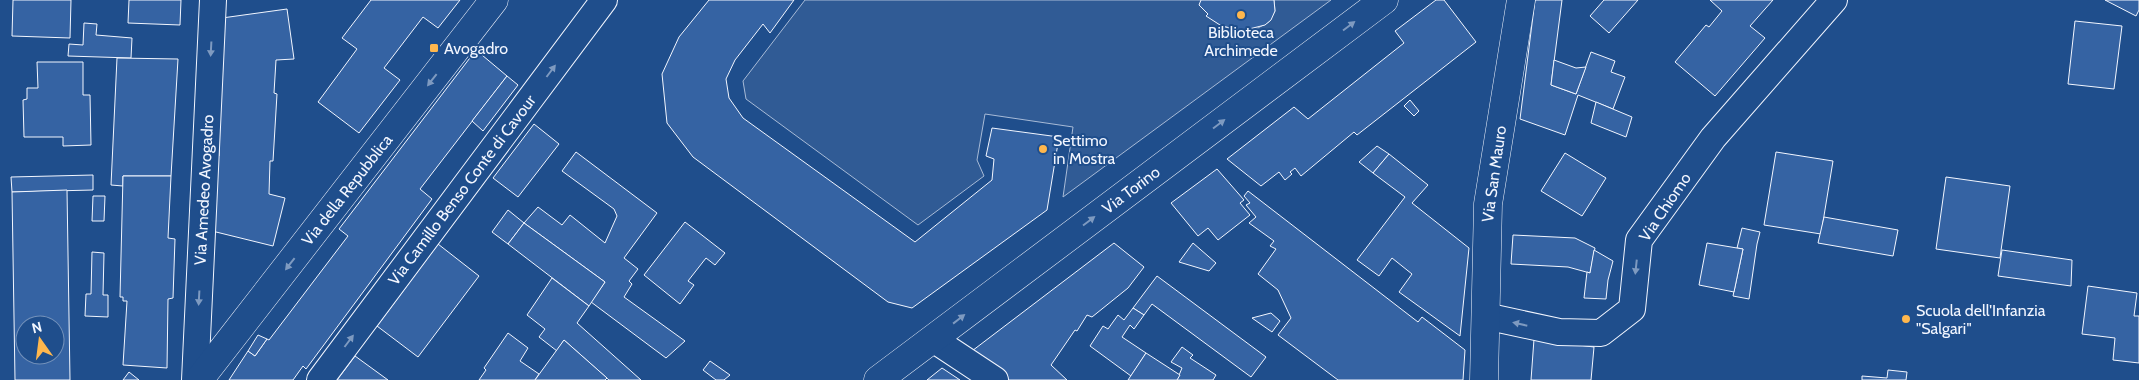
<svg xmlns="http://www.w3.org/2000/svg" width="2139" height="380" font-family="Cabin,sans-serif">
<rect width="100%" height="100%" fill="#1f4e8c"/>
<polygon fill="#305b95" stroke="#a8bbd7" points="805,0 1201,0 1208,14 1207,16 1210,18 1224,27 1241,30 1258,28 1269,22 1275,11 1274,0 1331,0 1063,197 1073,127 985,114 977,160 984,176 918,225 746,99 743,81"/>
<g fill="#3563a3" stroke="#f2f6ff" fill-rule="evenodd">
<polygon points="13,0 71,0 70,38 12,36"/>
<polygon points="129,0 181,0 180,25 128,23"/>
<polygon points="371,0 460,0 438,28 423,17 384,68 400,80 359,133 318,102 357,49 342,38"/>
<polygon points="709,0 794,0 770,33 763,24 735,60 726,79 729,98 743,118 915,242 992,180 994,159 986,156 992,128 1059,137 1047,210 912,308 888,302 693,157 667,123 662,74 679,37"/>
<polygon points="1201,0 1274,0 1275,11 1271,20 1265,25 1245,30 1233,29 1220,25 1206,16 1208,14 1199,5"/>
<polygon points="1436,0 1444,0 1476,42 1357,135 1354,132 1301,176 1295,168 1290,172 1292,174 1285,180 1279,172 1261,186 1227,159 1294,107 1308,119 1404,43 1395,31"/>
<polygon points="1535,0 1562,0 1551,85 1576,94 1591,52 1615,61 1611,72 1625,77 1613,109 1578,95 1565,135 1520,119"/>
<polygon points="1604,0 1638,0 1609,33 1590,16"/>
<polygon points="1710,0 1773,0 1750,26 1765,38 1715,96 1675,62 1706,25 1709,27 1722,11"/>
<polygon points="2105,0 2139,0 2139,10 2136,16"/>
<polygon points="287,9 294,59 276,60 274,93 277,94 273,161 270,161 269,194 285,198 273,246 212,231 215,156 219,156 222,18"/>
<polygon points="2075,21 2122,26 2114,89 2068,84"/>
<polygon points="84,23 97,24 96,35 132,38 131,58 68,56 69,44 83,45"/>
<polygon points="476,50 507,76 420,189 432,199 306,369 303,366 293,380 229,380 248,351 255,356 267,339 269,340 348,236 339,229"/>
<polygon points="117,58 178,59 171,176 123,176 123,186 111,185"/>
<polygon points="1554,60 1576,68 1586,67 1576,94 1551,85"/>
<polygon points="37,62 83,62 83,95 90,95 91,145 63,146 63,137 24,137 23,100 27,99 27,88 38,88"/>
<polygon points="507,76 518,85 483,131 472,121"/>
<polygon points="1410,100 1419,111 1414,116 1404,106"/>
<polygon points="1596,102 1632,117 1626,137 1591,123"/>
<polygon points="534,124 559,144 518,197 493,178"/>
<polygon points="1377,146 1389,154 1373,173 1359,162"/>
<polygon points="576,152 657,213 624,258 638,269 629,281 632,284 624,297 685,341 666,358 591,302 605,282 524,223 538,207 562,225 570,215 605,243 617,216 614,209 562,171"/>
<polygon points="1776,152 1833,161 1821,234 1764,225"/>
<polygon points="1565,153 1606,178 1582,216 1541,191"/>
<polygon points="1389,154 1428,185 1412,203 1469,248 1460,336 1399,292 1412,274 1392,258 1379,276 1357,260 1405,197 1373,173"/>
<polygon points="1217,169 1244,200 1240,203 1250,215 1218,240 1208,228 1198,236 1171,203"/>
<polygon points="93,175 93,190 12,192 11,177"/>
<polygon points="123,176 171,176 168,238 175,239 173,298 168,299 167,368 123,365 127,301 123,301 123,297 120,297"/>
<polygon points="1946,177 2010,186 2000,258 1936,249"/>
<path d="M67,190l3,190h-55l-3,-188zM25,325h30v30h-30z"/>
<polygon points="1248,191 1418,322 1422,317 1465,350 1463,380 1338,380 1278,335 1291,318 1278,290 1258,274 1276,249 1270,246 1274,241 1249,223 1256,217 1246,205 1250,203 1244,196"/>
<polygon points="93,196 105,196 104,221 92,221"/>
<polygon points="508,210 524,223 508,244 492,232"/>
<polygon points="1824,217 1898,230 1893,256 1818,243"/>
<polygon points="685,222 725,253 715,265 706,258 688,281 694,285 680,304 644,275"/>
<polygon points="524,223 605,282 589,306 508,244"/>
<polygon points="1742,228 1760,232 1757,244 1749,299 1733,296 1743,249 1737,248"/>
<polygon points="1513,235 1575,238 1595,248 1590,273 1568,267 1511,264"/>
<polygon points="1114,243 1144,267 1128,288 1092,317 1087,315 1077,331 1075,330 1051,365 1067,380 1008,380 968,354"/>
<polygon points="1193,243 1216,263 1209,271 1179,262"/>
<polygon points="1707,243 1743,249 1734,292 1699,285"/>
<polygon points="438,244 479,276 418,357 377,326"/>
<polygon points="1594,250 1613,261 1608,280 1606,299 1584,298 1587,272 1590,273"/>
<polygon points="2002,250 2072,260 2071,286 1998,276"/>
<polygon points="92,252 104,253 103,295 108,295 108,317 85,316 86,294 91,294"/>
<polygon points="1157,276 1266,357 1251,377 1152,304 1144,315 1133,308"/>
<polygon points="552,278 589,306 577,323 641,380 609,380 564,340 557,351 539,337 545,329 527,315"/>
<polygon points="2088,286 2137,293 2134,316 2139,316 2139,363 2113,360 2115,338 2082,334"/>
<polygon points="1133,308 1144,315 1134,329 1130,325 1122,337 1146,353 1131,376 1090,346 1103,326 1108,329 1118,315 1124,320"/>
<polygon points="1271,313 1280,321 1272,332 1252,318"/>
<polygon points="508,333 528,348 520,361 539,374 535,380 479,380 486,370 484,368"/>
<polygon points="258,335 267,339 255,356 248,351"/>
<polygon points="1534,339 1594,347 1591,380 1531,380"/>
<polygon points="564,340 607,378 605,380 535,380"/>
<polygon points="1182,347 1193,355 1190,358 1216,375 1213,380 1177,380 1182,368 1171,362"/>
<polygon points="1146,353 1180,375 1177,380 1128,380"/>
<polygon points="355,356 388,380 337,380"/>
<polygon points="710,361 730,375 724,380 716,380 703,370"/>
<polygon points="942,368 960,380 927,380"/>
<polygon points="1888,370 1907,372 1906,380 1862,380 1862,376 1887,378"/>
<polygon points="129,372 139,380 123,380"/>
</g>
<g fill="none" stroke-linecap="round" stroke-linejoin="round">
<defs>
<g id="minor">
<polyline points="1485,316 1559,332 1601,333 1632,309 1639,240 1713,138 1834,0"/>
<polyline points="933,339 995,380"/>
<polyline points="195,380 213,0"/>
<polyline points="320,380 604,0"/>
</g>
<g id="tertiary">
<polyline points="199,380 494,0"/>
<polyline points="878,380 1384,0"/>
<polyline points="1484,380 1488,204 1521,0"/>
</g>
</defs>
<use href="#minor" stroke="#f2f6ff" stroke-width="28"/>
<use href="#tertiary" stroke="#f2f6ff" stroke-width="29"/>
<use href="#minor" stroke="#1f4e8c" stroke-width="26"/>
<use href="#tertiary" stroke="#1f4e8c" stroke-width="28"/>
</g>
<defs><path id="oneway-solid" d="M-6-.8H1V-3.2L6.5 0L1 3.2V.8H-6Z" transform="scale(1.25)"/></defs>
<g fill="#7e9ac0">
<use href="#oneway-solid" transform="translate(1349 26) rotate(-37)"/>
<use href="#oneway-solid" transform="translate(211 49) rotate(93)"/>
<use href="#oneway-solid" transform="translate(551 71) rotate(-53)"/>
<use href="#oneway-solid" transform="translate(432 80) rotate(128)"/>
<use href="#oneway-solid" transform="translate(1219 124) rotate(-37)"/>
<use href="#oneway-solid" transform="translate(1089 221) rotate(-37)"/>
<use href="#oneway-solid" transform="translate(290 264) rotate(128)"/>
<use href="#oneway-solid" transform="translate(1636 267) rotate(96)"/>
<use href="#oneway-solid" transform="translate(199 298) rotate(93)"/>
<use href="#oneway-solid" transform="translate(959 319) rotate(-38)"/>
<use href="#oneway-solid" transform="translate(1520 324) rotate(-167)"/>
<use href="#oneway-solid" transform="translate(349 341) rotate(-53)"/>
</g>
<g fill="#ffb74d" stroke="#1f4e8c" stroke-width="2">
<circle cx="1241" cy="15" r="5"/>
<rect x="429" y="43" width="10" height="10" rx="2.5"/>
<circle cx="1043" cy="149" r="5"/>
<circle cx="1906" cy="319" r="5"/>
</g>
<g text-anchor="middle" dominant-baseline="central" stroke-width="4" stroke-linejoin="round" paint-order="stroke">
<g font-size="16" fill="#f2f6ff" stroke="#1f4e8c" text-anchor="start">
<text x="1241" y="32" text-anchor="middle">Biblioteca<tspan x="1241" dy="18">Archimede</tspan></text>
<text x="444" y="48">Avogadro</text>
<text x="1053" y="140">Settimo<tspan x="1053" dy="18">in Mostra</tspan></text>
<text x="1916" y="310">Scuola dell'Infanzia<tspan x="1916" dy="18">"Salgari"</tspan></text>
</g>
<g font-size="16" fill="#f2f6ff" stroke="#1f4e8c">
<text transform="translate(1494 174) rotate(-82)">Via San Mauro</text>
<text transform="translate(204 190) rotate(-87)">Via Amedeo Avogadro</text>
<text transform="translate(347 190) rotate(-52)">Via della Repubblica</text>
<text transform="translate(462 190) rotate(-53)">Via Camillo Benso Conte di Cavour</text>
<text transform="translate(1131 190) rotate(-37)">Via Torino</text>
<text transform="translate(1665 207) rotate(-56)">Via Chiomo</text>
</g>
</g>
<g transform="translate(40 340) rotate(346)"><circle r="24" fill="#1f4e8c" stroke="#7391ba"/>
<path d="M0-4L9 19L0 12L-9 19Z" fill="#ffb74d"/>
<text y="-8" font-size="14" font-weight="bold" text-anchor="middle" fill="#f2f6ff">N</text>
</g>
</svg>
